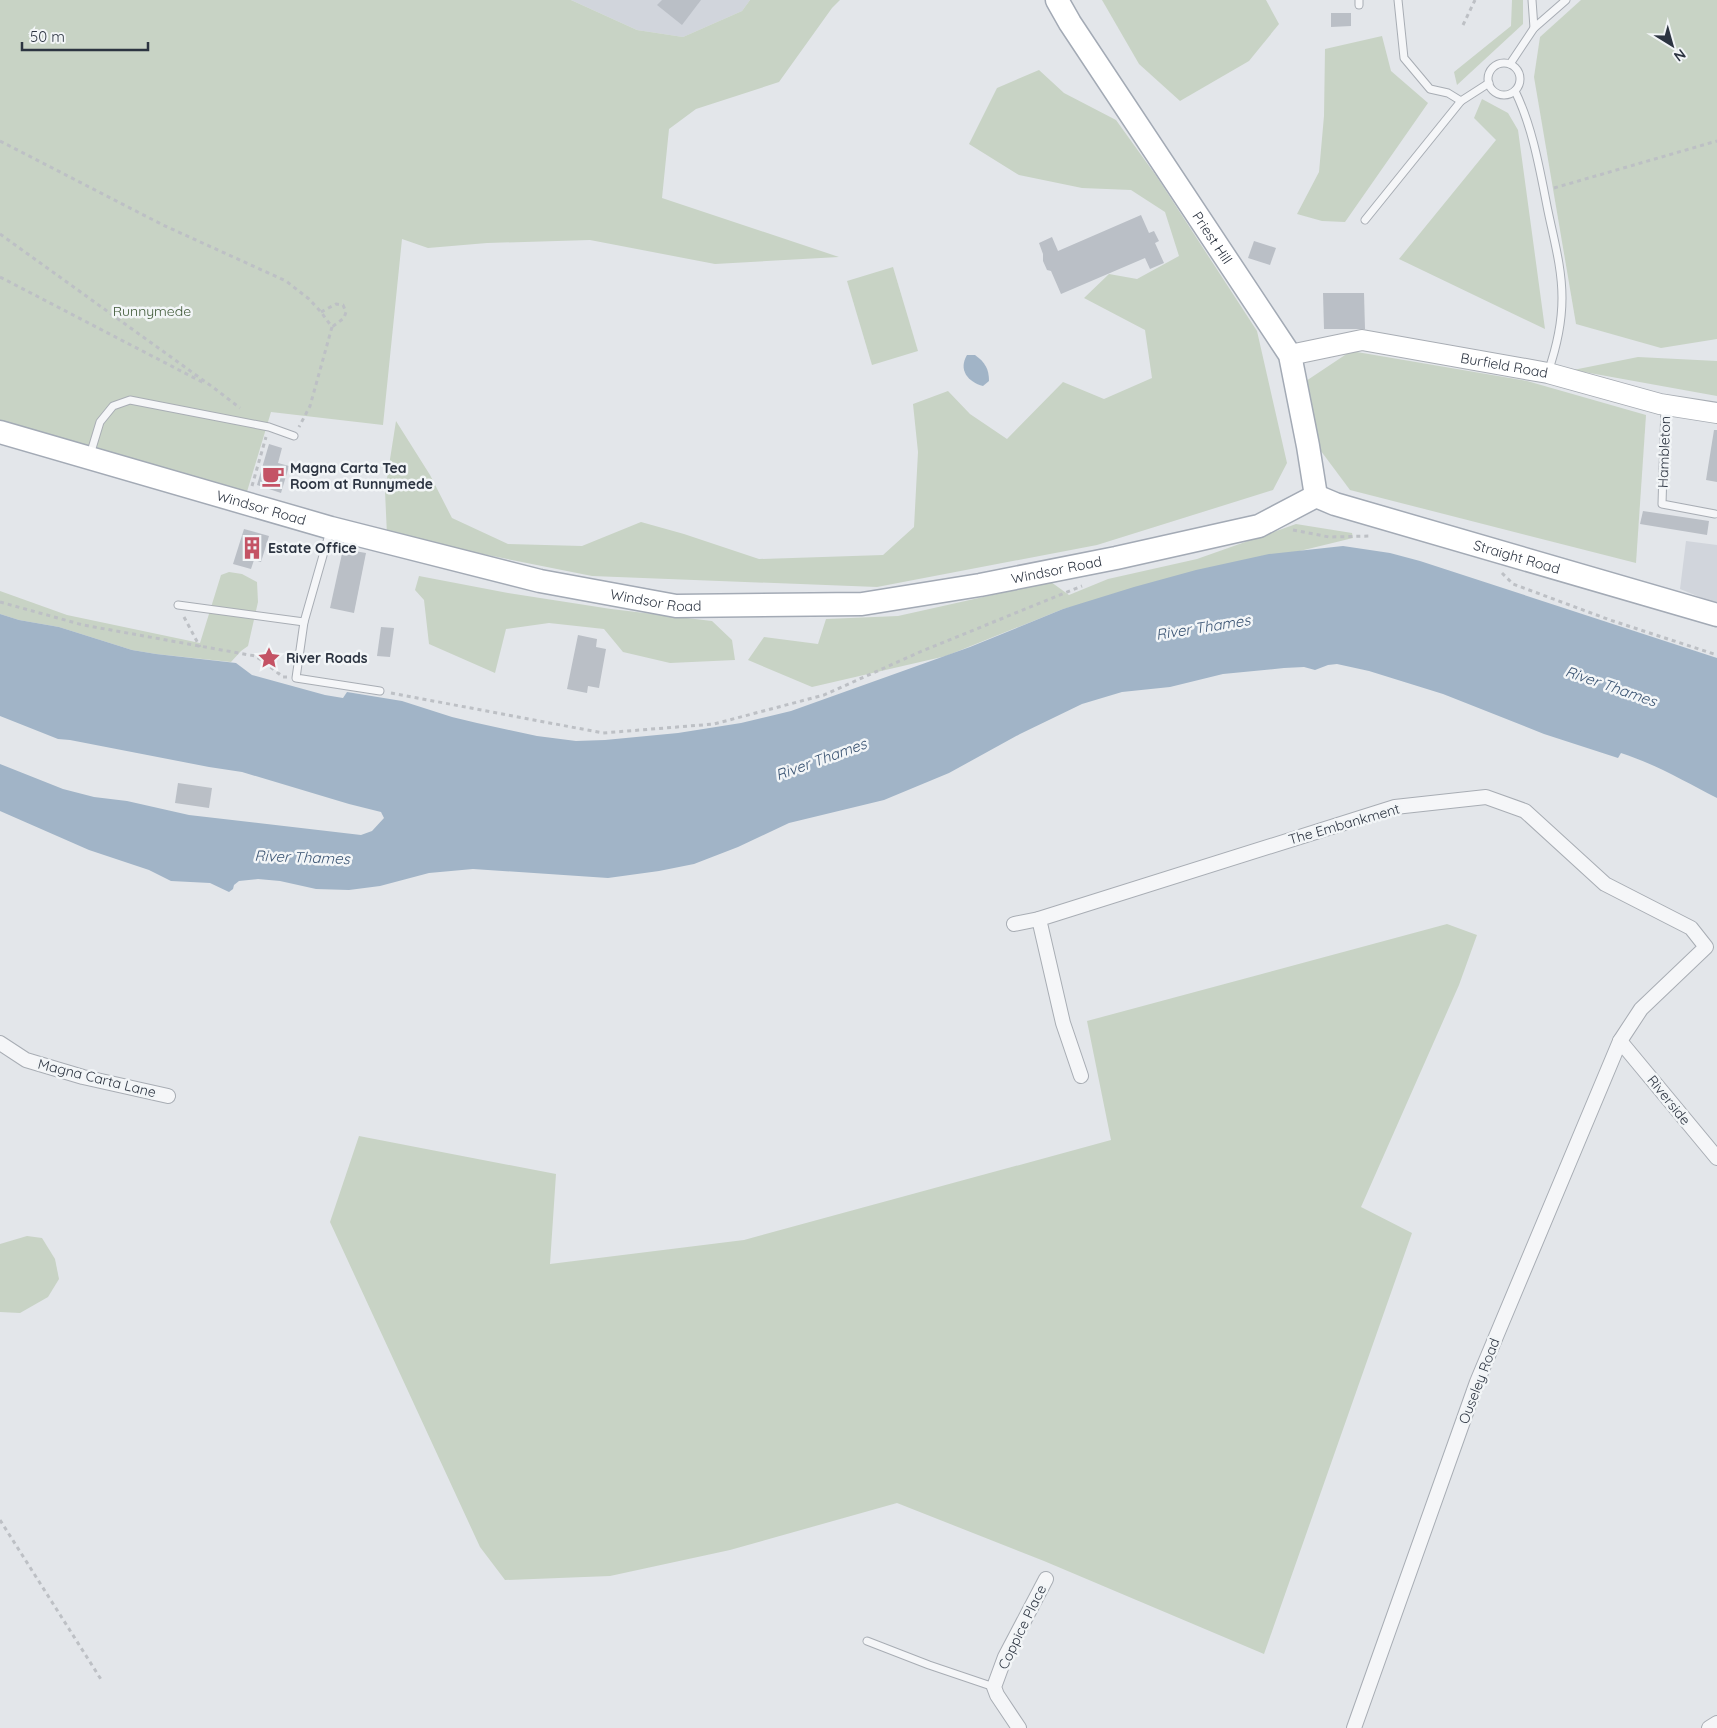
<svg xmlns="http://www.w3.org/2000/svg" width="1717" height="1728" font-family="Quicksand,sans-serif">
<rect width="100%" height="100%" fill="#e3e6ea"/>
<g fill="#d1d5dc">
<polygon points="571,0 750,0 742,11 683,37 637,30"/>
<polygon points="1686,541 1717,545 1717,604 1680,589"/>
</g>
<g fill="#c8d3c5">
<polygon points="0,0 571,0 637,30 683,37 742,11 750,0 840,0 832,8 779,82 696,109 669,129 662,198 839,257 715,264 590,240 487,243 428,248 402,239 383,425 271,412 246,495 0,423"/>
<polygon points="1102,0 1266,0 1279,24 1249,61 1180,101 1139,64"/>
<polygon points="1512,0 1523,0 1523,24 1457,85 1454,72 1511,26"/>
<polygon points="1581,0 1717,0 1717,339 1661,348 1576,324 1534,77 1540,37"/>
<polygon points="1382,36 1391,71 1428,103 1345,222 1322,221 1297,214 1319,172 1324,116 1325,49"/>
<polygon points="1039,70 1064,93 1116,120 1157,177 1257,331 1287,463 1273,490 1097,545 877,587 592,576 387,535 385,491 396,421 430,475 452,518 508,544 582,546 641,522 684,534 759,559 883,555 914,527 918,452 913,404 948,391 970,414 1007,439 1063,382 1104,399 1152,378 1145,330 1084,298 1109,274 1137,279 1179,256 1165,212 1131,190 1082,188 1019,175 969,144 997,88"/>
<polygon points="1482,99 1508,113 1518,130 1545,329 1399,259 1496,140 1474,118"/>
<polygon points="893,267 918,351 872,365 847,281"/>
<polygon points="1351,351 1527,381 1646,415 1636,563 1350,490 1315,443 1306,381"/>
<polygon points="1638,357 1717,361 1717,396 1573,370"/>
<polygon points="1296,524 1352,533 1353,538 1063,609 946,656 812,687 748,660 764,637 818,644 826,619 898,616 1051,582 1069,595 1108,579 1197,559"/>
<polygon points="229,572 242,574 257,582 258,602 248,646 241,651 231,662 156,654 132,650 59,627 19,620 0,614 0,591 67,615 200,643 221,575"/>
<polygon points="419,576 508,593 611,609 712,621 732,640 735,660 670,663 623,652 604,629 549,623 506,629 495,673 429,644 424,600 415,590"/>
<polygon points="1447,924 1477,935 1459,985 1361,1207 1412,1233 1264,1654 1044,1561 897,1503 730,1550 610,1576 505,1580 480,1547 330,1222 359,1136 556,1174 550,1264 744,1240 1111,1140 1087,1021"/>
<polygon points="27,1236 42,1238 55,1259 59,1279 48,1297 20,1313 0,1312 0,1244"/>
</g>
<g fill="#a1b4c7">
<path d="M967,355h8c10,7 14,14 14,26l-6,5c-15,-4 -25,-16 -16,-31z"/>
<path d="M1343,546l47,7 30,8 297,97v140c-31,-16 -62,-34 -96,-45l-3,5 -74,-24 -101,-40 -74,-23 -32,-7 -9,1 -13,5 -11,-3 -20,1 -61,6 -53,13 -48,5 -40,12 -62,30 -71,39 -65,27 -95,23 -51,24 -44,17 -35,7 -51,7 -135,-9 -44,4 -49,13 -31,4 -33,-1 -36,-8 -22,-2 -19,2 -5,4 -1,4 -4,3 -19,-9 -39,-2 -22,-11 -60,-20 -89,-39v-47l63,25 31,8 33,4 62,14 172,20 11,-4 12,-13 -3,-6 -32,-8 -107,-32 -33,-5 -139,-27 -12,-1 -58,-23v-102l19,6 40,7 73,23 24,4 80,9 16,12 73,20 18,3 4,-6 55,9 50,16 25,6 60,13 39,5 29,-1 73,-7 63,-10 50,-12 179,-64 93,-38 71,-22 62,-17 73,-16z"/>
</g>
<g fill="#babfc6">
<polygon points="662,0 701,0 682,25 657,5"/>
<polygon points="1331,13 1351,13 1351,26 1331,27"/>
<polygon points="1141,215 1149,233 1154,231 1159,241 1155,243 1164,263 1150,269 1145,258 1061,294 1051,271 1047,270 1043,261 1043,254 1039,243 1052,237 1058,251"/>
<polygon points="1254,241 1276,248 1270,265 1248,258"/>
<polygon points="1323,293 1364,293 1365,329 1324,329"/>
<polygon points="1714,430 1717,430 1717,482 1706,480"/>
<polygon points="269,444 282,448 278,463 289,466 281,493 257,485"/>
<polygon points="1643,511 1709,521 1707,535 1640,524"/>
<polygon points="244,529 269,536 261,562 254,560 251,569 233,564"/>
<polygon points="343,549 366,553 354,613 330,608"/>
<polygon points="381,627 394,628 390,657 377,656"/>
<polygon points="578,635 597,639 596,647 606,649 599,688 588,686 587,693 567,689"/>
<polygon points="178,783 212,788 209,808 175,803"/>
</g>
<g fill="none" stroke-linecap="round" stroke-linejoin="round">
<defs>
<g id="service">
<polyline points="1398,0 1404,58 1430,89 1448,93 1461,101 1489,83"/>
<polyline points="1532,0 1534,28"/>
<polyline points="1359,5 1359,0"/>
<circle cx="1504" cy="79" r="16"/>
<polyline points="1510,64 1534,28 1566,0"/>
<path d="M1515,91c18,37 25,80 33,120 6,29 14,57 14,87 0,25 -6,51 -14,74"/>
<polyline points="1365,220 1461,101"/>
<polyline points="1665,406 1662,504 1715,514"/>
<polyline points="90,455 100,422 113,406 130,400 269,427 294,436"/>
<polyline points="330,531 304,622 296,678 380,691"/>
<polyline points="178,605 304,622"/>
<polyline points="867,1641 929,1665 994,1687"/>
</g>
<g id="minor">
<polyline points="1014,924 1039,919"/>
<polyline points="1620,1041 1717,1158"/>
<polyline points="0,1043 26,1060 83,1077 168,1096"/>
<polyline points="1081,1076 1063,1023 1039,919 1395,807 1486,797 1525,811 1605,884 1691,928 1706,947 1641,1009 1620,1041 1477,1382 1354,1728"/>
<polyline points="1019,1728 997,1695 994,1687 1005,1657 1046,1579"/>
<polyline points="1709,1728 1717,1723"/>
</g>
<g id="secondary">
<path id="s1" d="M1290,355l72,-15 186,33 112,31 57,9"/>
</g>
<g id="primary">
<path id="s2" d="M1057,0l13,23 220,332 18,91 8,50"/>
<path id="s3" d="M0,432l331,96 209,53 136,25 186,-2 118,-19 136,-27 143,-32 57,-30"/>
<path id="s4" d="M1316,496l19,8 382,111"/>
</g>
</defs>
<use href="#service" stroke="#a8adb4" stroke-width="9"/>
<use href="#minor" stroke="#a8adb4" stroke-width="16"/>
<use href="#secondary" stroke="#a8adb4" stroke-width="22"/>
<use href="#primary" stroke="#a3aab5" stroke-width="25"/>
<g stroke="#bdc0c5" stroke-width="3" stroke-dasharray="4 4" stroke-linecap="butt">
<polyline points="1463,25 1475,0"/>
<polyline points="0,141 163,225 286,281 309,299 321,312 332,327 310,406 299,427"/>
<polyline points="1554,188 1717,141"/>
<polyline points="0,234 214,388 240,408"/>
<polyline points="0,277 204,383"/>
<polyline points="321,312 336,304 343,305 346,312 344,318 332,327"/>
<polyline points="252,486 266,437"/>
<polyline points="1293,530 1329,537 1372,536"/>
<polyline points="1502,573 1513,584 1610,620 1717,655"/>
<polyline points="0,602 83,625 255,656 263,661 283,677 287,677"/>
<polyline points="184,617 200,647"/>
<polyline points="391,693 603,733 714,724 824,695 922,651 1082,586"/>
<polyline points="0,1520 102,1681"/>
</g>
<use href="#service" stroke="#f5f6f8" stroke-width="7"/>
<use href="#minor" stroke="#f5f6f8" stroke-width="14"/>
<use href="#secondary" stroke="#fff" stroke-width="20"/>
<use href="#primary" stroke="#fff" stroke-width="22"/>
</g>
<defs>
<symbol id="cafe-bare" viewBox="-9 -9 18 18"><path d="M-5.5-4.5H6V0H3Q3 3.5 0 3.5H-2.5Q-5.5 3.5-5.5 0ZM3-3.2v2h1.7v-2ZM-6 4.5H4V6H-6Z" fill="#c45365" stroke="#f2f5f7" stroke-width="2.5" paint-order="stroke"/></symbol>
<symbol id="building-bare" viewBox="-9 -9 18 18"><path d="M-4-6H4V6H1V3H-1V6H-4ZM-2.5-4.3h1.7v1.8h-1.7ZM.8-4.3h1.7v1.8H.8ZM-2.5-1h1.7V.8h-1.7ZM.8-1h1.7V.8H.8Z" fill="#c45365" stroke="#f2f5f7" stroke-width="2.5" paint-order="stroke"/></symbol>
<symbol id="sight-bare" viewBox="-9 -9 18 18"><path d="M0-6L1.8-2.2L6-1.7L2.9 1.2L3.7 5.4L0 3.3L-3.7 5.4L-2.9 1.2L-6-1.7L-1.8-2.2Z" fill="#c45365" stroke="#f2f5f7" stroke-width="2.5" paint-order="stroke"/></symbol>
</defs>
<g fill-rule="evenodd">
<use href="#cafe-bare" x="257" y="460" width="32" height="32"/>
<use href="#building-bare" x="236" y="532" width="32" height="32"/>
<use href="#sight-bare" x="253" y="642" width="32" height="32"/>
</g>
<g text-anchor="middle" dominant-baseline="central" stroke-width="5" stroke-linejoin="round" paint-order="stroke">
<g font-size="14" fill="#2c3441" stroke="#f2f5f7">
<text stroke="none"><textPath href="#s2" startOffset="284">Priest Hill</textPath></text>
<text stroke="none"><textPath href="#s1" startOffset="218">Burfield Road</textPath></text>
<text transform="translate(1664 452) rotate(-88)">Hambleton</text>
<text stroke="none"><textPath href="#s3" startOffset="272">Windsor Road</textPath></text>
<text stroke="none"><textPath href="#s4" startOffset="210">Straight Road</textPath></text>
<text stroke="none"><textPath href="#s3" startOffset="1082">Windsor Road</textPath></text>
<text stroke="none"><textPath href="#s3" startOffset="678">Windsor Road</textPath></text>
<text transform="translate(1344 824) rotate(-16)">The Embankment</text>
<text transform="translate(97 1078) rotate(14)">Magna Carta Lane</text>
<text transform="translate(1669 1100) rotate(51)">Riverside</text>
<text transform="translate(1479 1381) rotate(-69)">Ouseley Road</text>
<text transform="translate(1022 1627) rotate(-64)">Coppice Place</text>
</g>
<g font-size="14" fill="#415b3a" stroke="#f2f5f7">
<text x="152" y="311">Runnymede</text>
</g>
<g font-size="14" font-weight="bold" fill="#2c3441" stroke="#f2f5f7" text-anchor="start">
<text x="290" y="468">Magna Carta Tea<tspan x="290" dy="16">Room at Runnymede</tspan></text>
<text x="268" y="548">Estate Office</text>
<text x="286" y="658">River Roads</text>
</g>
<g font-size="15" font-style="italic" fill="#395372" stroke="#f2f5f7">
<text transform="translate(1203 627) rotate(-9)">River Thames</text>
<text transform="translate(1611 686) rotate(19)">River Thames</text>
<text transform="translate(821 759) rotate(-20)">River Thames</text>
<text transform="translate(302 857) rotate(2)">River Thames</text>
</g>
</g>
<g transform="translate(1672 45) rotate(143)" stroke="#f2f5f7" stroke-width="4" paint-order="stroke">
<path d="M0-4L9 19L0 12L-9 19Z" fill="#2c3441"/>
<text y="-8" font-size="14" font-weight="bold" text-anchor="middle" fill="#2c3441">N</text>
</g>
<path d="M22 42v8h126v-8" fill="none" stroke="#2c3441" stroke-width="2.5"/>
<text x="30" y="42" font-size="15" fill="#2c3441" stroke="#f2f5f7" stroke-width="4" paint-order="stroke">50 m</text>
</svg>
